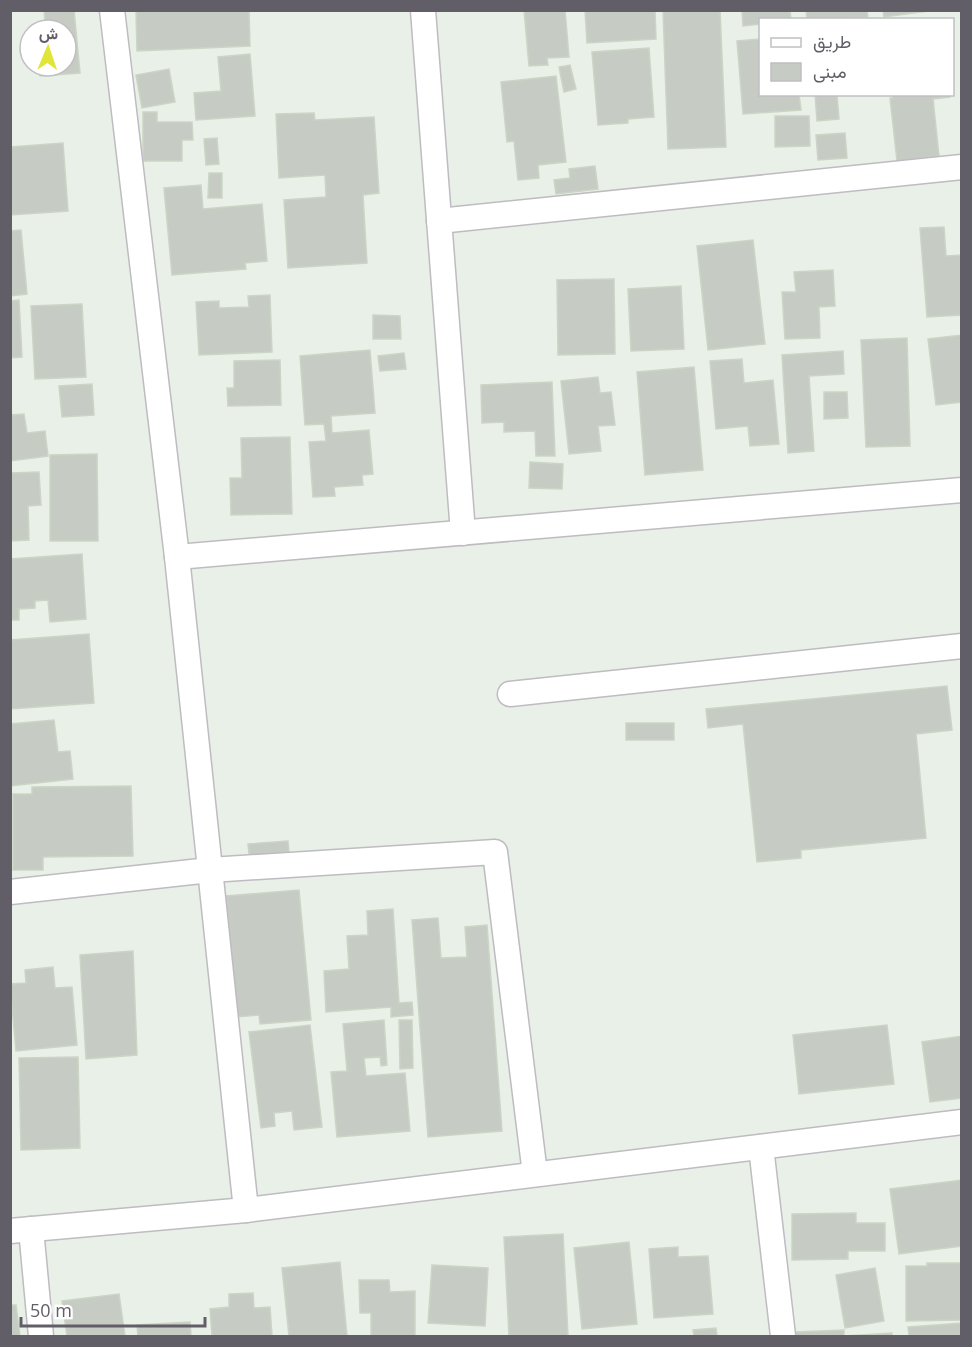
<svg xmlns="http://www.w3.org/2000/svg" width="972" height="1347" font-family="'Open Sans',Vazirmatn,sans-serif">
<rect width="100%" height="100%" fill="#e9f0e7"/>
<g fill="#c6cbc3" stroke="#cbd5c5" stroke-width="1.5">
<polygon points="44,10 74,10 80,73 40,76 39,66 66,66 66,30 46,30"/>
<polygon points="136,10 249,10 250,46 137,51"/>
<polygon points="524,10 565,10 569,57 547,58 548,65 529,66"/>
<polygon points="585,10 655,10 656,39 587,43"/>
<polygon points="663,10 720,10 726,147 668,149"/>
<polygon points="742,10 790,10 791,20 760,20 760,24 743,26"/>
<polygon points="806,10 867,10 868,18 807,20"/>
<polygon points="883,10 936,10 884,17"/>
<polygon points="760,39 760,94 799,94 801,110 743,114 737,41"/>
<polygon points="649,48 654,117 628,119 628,123 598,125 592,52"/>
<polygon points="250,54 255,116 196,120 194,93 221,91 218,57"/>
<polygon points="570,65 576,89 564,92 559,67"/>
<polygon points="169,69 175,102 142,108 136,75"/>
<polygon points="556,76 566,162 538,165 539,178 518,180 514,141 507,142 501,82"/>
<polygon points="815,94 843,94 837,95 839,119 817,121"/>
<polygon points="892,94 950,94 950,97 933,99 939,156 897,161 890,98 893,98"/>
<polygon points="143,112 157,112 157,122 192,122 193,140 182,140 182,161 143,161"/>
<polygon points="314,113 315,120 374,117 379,193 363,195 367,263 288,268 284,200 326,197 325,175 279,178 276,114"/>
<polygon points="775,116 809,116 810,146 775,147"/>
<polygon points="845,133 847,158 818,160 816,135"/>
<polygon points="217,138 219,164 206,165 204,139"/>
<polygon points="63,143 68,211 10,215 10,147"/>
<polygon points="595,166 598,189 556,194 554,180 570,178 569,169"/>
<polygon points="209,173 222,173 222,198 208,198"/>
<polygon points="201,185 203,209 262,204 267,261 245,263 246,269 172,275 164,188"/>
<polygon points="944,227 946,256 962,255 962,315 927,317 920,228"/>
<polygon points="21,230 27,294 10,296 10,231"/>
<polygon points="753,240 765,344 708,350 697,246"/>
<polygon points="833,270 835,306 819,307 820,338 785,339 782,292 796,292 794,272"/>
<polygon points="614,279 615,354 558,355 557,280"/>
<polygon points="681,286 684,349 631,351 628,289"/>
<polygon points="270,295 272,352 199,355 196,302 219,301 219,308 249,307 248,296"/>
<polygon points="19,300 22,357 10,358 10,301"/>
<polygon points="82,304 86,377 35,379 31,306"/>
<polygon points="373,315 400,316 401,339 373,339"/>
<polygon points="962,335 962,402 936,405 928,339"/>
<polygon points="907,338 910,446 866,447 861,340"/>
<polygon points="370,350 375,413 331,416 332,433 369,430 373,474 362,475 363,485 334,487 335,496 313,497 309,442 326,441 324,424 305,425 300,356"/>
<polygon points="843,351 844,374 809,376 814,451 788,453 782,355"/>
<polygon points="404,353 406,369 380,371 378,356"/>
<polygon points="742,359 744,383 773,380 779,444 750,446 748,426 716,429 710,361"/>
<polygon points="280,360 281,405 228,406 227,388 234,388 234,361"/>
<polygon points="694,367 703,470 645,475 637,372"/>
<polygon points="598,377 600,393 611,392 615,425 598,426 601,451 569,454 561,381"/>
<polygon points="552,382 555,456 536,456 535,431 504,432 504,422 482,423 481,385"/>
<polygon points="92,384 94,415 62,417 59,386"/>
<polygon points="824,392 847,392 848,418 824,419"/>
<polygon points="24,414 27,433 45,431 48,456 10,461 10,415"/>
<polygon points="290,437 292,514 231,515 230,478 242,478 241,438"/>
<polygon points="97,454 98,541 50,541 50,455"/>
<polygon points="530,462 563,464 562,489 529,488"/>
<polygon points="10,466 11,473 39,472 41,505 28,506 29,540 10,541"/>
<polygon points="82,554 86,619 50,622 48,600 35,601 35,608 19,609 19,620 10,620 10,559"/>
<polygon points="89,634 94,703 10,709 10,640"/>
<polygon points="947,686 952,730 916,734 926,838 801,850 801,858 757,862 743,724 708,728 706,709"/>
<polygon points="54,720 58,752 70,751 73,779 10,786 10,724"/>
<rect x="626" y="723" width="48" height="17"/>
<polygon points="131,786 133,856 43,857 43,870 13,870 13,794 32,794 32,787"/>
<polygon points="288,841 290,863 250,865 248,844"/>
<polygon points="299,890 311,1020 260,1024 259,1015 236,1017 226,896"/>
<polygon points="393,909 399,1003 412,1002 413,1015 391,1017 391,1007 326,1012 324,971 349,969 347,936 368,935 367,911"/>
<polygon points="438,918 441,958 467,957 465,927 487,925 502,1131 428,1137 412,920"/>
<polygon points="133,951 137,1055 86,1059 80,955"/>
<polygon points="53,967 55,988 72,987 77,1045 16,1051 10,984 26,983 25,970"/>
<polygon points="384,1020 387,1065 381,1066 380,1057 364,1058 366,1076 405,1073 410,1131 337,1137 331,1072 347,1071 343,1024"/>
<polygon points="399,1020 412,1020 413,1068 400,1069"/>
<polygon points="310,1025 322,1127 294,1130 292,1111 274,1113 275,1126 261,1128 249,1032"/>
<polygon points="887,1025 894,1084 799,1094 793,1035"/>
<polygon points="962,1036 962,1098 930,1102 922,1042"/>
<polygon points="78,1057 80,1148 21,1150 19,1058"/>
<polygon points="962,1180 962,1246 899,1254 890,1189"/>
<polygon points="856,1213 856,1223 885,1223 885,1251 848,1251 848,1259 792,1260 792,1214"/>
<polygon points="563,1234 568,1336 509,1336 504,1237"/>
<polygon points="629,1242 637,1324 582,1329 574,1248"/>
<polygon points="678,1247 678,1257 708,1256 713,1314 654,1318 649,1249"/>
<polygon points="340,1262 347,1336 289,1336 282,1268"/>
<polygon points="927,1263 962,1263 962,1320 906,1321 906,1266 927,1266"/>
<polygon points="432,1265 488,1268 485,1326 428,1323"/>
<polygon points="875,1268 884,1321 845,1328 836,1275"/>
<polygon points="359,1280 389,1280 390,1292 415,1291 415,1336 371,1336 371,1313 360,1313"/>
<polygon points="253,1293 254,1308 270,1307 272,1336 212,1336 210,1309 229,1307 229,1294"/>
<polygon points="119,1294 125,1336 67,1336 62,1301"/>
<polygon points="10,1305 16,1305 20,1336 10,1336"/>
<polygon points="190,1322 191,1336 138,1336 137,1325"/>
<polygon points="962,1323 962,1336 909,1336 908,1327"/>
<polygon points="716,1328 717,1336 694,1336 693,1330"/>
<polygon points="844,1330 844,1336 892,1333 892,1336 796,1336 795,1332"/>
</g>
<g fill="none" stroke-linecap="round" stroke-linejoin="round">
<defs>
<g id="minor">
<polyline points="112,10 177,557 246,1210"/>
<polyline points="423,10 463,533"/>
<polyline points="439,221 962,167"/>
<polyline points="177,557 962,490"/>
<polyline points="510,694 962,646"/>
<polyline points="10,892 210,870 495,852 535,1174"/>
<polyline points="761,1147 783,1336"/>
<polyline points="31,1229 41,1336"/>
<polyline points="10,1231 246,1210 962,1122"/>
</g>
</defs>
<use href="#minor" stroke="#bfbbc2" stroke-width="27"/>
<use href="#minor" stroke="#fff" stroke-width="24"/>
</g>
<rect width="972" height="1347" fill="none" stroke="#625e67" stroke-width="24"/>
<rect x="759" y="18" width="195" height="78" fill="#ffffff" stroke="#c0bfc2" stroke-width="1.5"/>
<rect x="771" y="38" width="30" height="9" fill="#ffffff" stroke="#c0bfc2" stroke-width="1.5"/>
<text x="813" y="48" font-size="18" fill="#625e67">طريق</text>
<rect x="771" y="63" width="30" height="18" fill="#c6cbc3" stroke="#c0bfc2" stroke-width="1.5"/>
<text x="813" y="78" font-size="18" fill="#625e67">مبنى</text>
<g transform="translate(48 48) rotate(2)"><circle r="28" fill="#ffffff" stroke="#c0bfc2" stroke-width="1.5"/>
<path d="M0-4.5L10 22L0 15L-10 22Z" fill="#e0e538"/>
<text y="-9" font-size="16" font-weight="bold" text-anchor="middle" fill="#625e67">ش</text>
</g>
<path d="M21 1317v9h184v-9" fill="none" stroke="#625e67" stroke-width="3"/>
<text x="30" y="1317" font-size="18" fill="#625e67" stroke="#ffffff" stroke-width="4.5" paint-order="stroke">50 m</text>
</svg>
